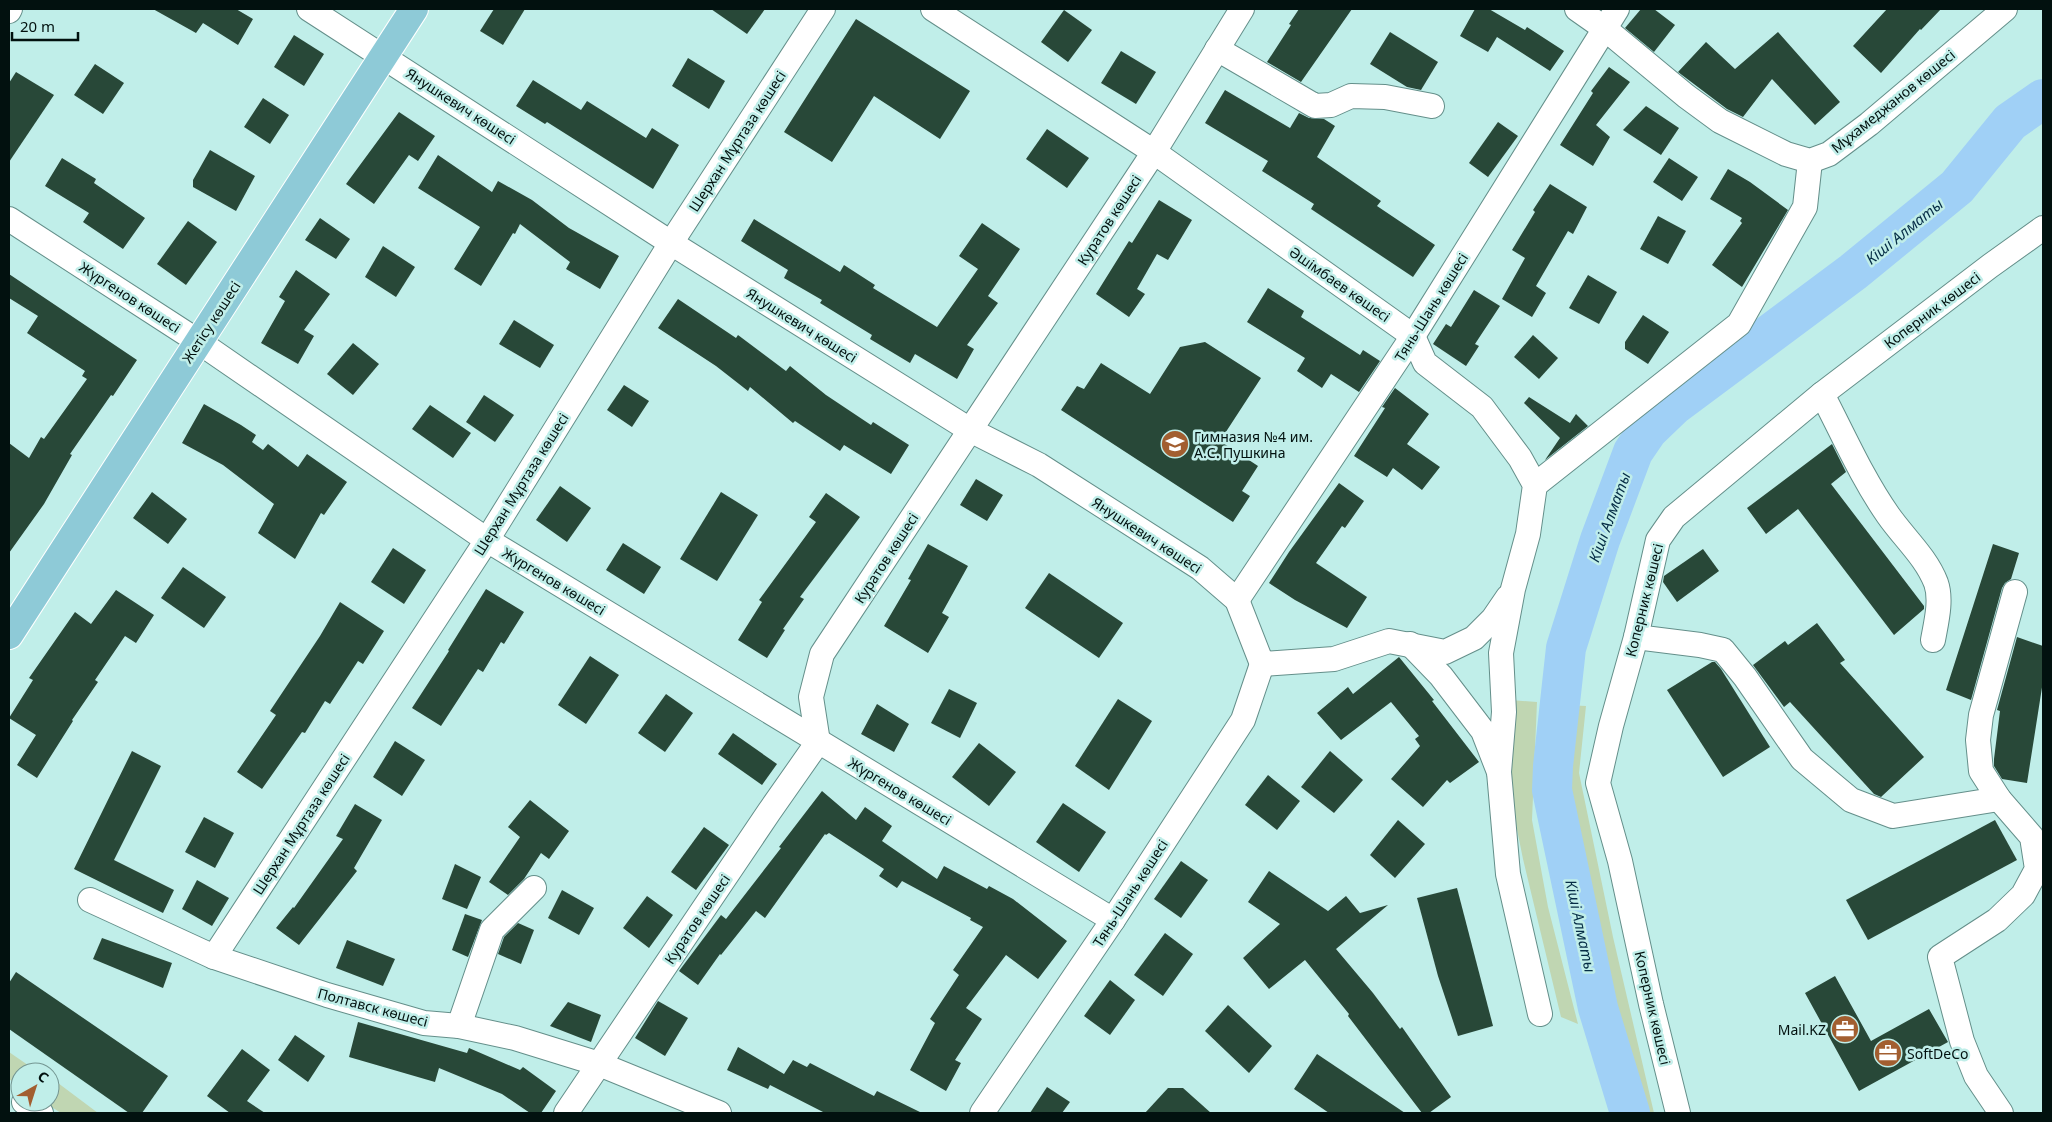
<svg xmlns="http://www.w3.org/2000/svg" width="2052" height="1122" font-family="'Noto Sans',sans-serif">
<rect width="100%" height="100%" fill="#c0eee9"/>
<g fill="#c0d6b2">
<polygon points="1510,700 1537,702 1532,820 1548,907 1578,1024 1561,1017 1523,859 1511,800"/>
<polygon points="1566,705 1586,706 1579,773 1613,937 1654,1113 1636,1113 1606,1010 1561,770"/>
<polygon points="9,1052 38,1072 20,1072 20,1087 9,1079"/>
<polygon points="58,1083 98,1113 61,1113 44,1102 50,1102 50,1093"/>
</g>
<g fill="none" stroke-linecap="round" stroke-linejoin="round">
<polyline stroke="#a0d0f6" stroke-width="40" points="1630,1113 1598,1008 1552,790 1553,766 1566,648 1600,540 1633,452 1648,430 1673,406 1853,272 1957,187 2010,122 2043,99"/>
</g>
<g fill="#284838">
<polygon points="153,9 236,9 253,19 238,45 203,23 196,33"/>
<polygon points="494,9 525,9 503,45 480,31"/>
<polygon points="711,9 765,9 747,34"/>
<polygon points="1299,9 1352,9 1301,82 1267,62 1291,25 1289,24"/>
<polygon points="1475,9 1489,9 1525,30 1527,27 1564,51 1550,71 1497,37 1488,52 1460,36"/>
<polygon points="1641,9 1654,9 1675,25 1654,52 1625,28"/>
<polygon points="1887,9 1941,9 1921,30 1920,29 1881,73 1853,46"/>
<polygon points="1064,10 1092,30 1068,62 1041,42"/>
<polygon points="856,19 970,91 940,139 874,96 832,162 784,132"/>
<polygon points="1390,32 1438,62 1421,90 1407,87 1370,64"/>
<polygon points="1778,32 1840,102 1815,125 1772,79 1743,117 1727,109 1678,72 1706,42 1735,69"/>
<polygon points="294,35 324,54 304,86 274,67"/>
<polygon points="1121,51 1156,72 1136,104 1101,83"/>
<polygon points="688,58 725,81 709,109 672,86"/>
<polygon points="95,64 124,83 103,114 74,95"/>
<polygon points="1609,67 1630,82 1596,125 1610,137 1593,166 1560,145 1593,93 1591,91"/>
<polygon points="16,72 54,95 9,162 9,83"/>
<polygon points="533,80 581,110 587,101 646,138 652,128 679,145 653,189 547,122 545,124 516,106"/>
<polygon points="1225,90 1290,128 1299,113 1309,118 1324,119 1335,126 1317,157 1381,201 1377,206 1435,245 1413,277 1311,209 1314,204 1262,171 1268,161 1205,123"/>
<polygon points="263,98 289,115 270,144 244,127"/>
<polygon points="1646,106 1679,128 1661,155 1623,130"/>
<polygon points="399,112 435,136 418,161 409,155 374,204 346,184"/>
<polygon points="1498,122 1518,136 1488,177 1469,163"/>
<polygon points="1047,129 1089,158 1067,188 1026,159"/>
<polygon points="210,150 255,176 236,211 193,187 193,180"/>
<polygon points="438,155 492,192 498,181 532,200 569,228 619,256 600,289 566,269 570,262 520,224 515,234 513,233 481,286 454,269 480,227 418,188"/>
<polygon points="62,158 96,179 94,183 145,218 123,249 83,222 89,213 45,186"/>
<polygon points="1669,158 1698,177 1682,201 1653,182"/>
<polygon points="1728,169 1750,182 1788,210 1742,287 1712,265 1742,223 1740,221 1742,218 1710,199"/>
<polygon points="1550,184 1587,207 1573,234 1568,231 1536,286 1546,293 1532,317 1502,299 1525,258 1512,250 1535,212 1533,210"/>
<polygon points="1159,200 1192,220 1168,260 1157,254 1137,289 1145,294 1129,317 1096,294 1129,241 1132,243"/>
<polygon points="1658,216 1686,231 1668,264 1640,249"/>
<polygon points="320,218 350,239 336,259 305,240"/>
<polygon points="754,219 840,272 844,265 875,285 873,288 937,327 978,269 959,256 982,223 1020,249 988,296 998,303 967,345 974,349 957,379 915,354 910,363 870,339 872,335 820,303 822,300 784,278 788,270 741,241"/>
<polygon points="188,221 217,242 186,285 157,264"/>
<polygon points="383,246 415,267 396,297 365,277"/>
<polygon points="296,270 330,294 304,330 314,336 298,364 261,343 285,301 279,297"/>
<polygon points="9,274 137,360 113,396 111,395 70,454 72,455 44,504 9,553 9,443 29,458 41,437 44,439 87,379 82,376 85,371 27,333 38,316 9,298"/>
<polygon points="1588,275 1617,292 1599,324 1569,308"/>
<polygon points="1268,288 1304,311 1301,317 1360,355 1363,350 1380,361 1359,392 1331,374 1322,388 1297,371 1305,358 1247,322"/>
<polygon points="1474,290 1500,306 1475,344 1479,346 1466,366 1433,344 1446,324 1451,327"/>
<polygon points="678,299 736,338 738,335 786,371 790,366 826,395 871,425 873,422 909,445 891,474 844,445 840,451 795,421 793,423 750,387 748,391 716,366 658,328"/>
<polygon points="1643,315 1669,332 1648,364 1625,349 1625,342"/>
<polygon points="514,320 554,345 540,368 499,344"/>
<polygon points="1533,335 1558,358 1539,379 1514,357"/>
<polygon points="1205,342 1261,378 1220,441 1258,466 1242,491 1250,496 1233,522 1061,410 1077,386 1084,389 1101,363 1150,394 1180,347"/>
<polygon points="353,343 379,364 353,395 327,374"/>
<polygon points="624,385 649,401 632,427 607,410"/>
<polygon points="1395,388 1429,414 1407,444 1440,467 1422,490 1393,468 1387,477 1354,456 1385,408 1382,407"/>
<polygon points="484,395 514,415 495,442 466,422"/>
<polygon points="1529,397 1570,423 1576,414 1588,426 1545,460 1560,438 1524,403"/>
<polygon points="204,404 241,425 256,435 252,442 263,450 268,444 298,467 307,454 347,482 324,515 321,513 295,559 258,533 274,504 223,465 182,443"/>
<polygon points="430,405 471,433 453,458 412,429"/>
<polygon points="1832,444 1846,472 1831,484 1924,606 1924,609 1894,635 1798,509 1766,534 1747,508"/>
<polygon points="976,479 1003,495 987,521 960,505"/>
<polygon points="1339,483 1364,501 1345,528 1342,526 1316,563 1367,597 1347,628 1295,600 1269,583 1289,552"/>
<polygon points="560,486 591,508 567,542 536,520"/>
<polygon points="152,492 187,519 168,544 133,518"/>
<polygon points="721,492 758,515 717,581 680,559"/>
<polygon points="826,493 860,517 800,597 804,599 783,629 785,630 767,658 738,640 762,602 759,600 816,522 809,517"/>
<polygon points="623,543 661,567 644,594 606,570"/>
<polygon points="928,544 968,566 942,613 949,617 928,653 884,626 911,580 908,579"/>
<polygon points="1993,544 2019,553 2011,579 2005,583 2002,588 1971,700 1946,690"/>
<polygon points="393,548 426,570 404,604 371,582"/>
<polygon points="1703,549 1719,571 1677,602 1663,582 1664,576"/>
<polygon points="183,567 226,597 204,628 161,598"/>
<polygon points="1049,573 1123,623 1099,658 1025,608"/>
<polygon points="486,589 524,612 504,644 501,642 483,672 478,669 441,726 412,708 449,651 448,650"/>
<polygon points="116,590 154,615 136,643 125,636 95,680 98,682 72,720 73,721 37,778 17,765 36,735 9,718 33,680 29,678 75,612 91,624"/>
<polygon points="340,602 384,631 363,664 358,661 330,704 325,701 305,733 302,732 262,789 237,772 276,715 270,711 320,636"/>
<polygon points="1817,623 1845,660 1840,663 1924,757 1881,797 1874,794 1790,702 1784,707 1753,665 1785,641 1788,645"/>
<polygon points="2017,637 2043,646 2043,681 2027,783 2002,779 1994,766 1994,759 2000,711 1997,710"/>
<polygon points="590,656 619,675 586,724 558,705"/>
<polygon points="1399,657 1434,700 1432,701 1479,762 1450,783 1447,780 1423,807 1391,779 1420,746 1415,739 1419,736 1391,702 1341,740 1317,713 1348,687 1353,694"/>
<polygon points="1712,662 1715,662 1721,669 1770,747 1723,777 1667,690"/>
<polygon points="949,689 977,703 960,738 931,723"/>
<polygon points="666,694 693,713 665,752 638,733"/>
<polygon points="1118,699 1152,721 1109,790 1075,766"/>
<polygon points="877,704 909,724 894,752 861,734"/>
<polygon points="733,733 777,764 762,785 718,754"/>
<polygon points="395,741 425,760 402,796 373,777"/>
<polygon points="979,743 1016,772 989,806 952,777"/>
<polygon points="132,751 161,766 114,860 174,890 163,913 74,869"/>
<polygon points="1330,751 1363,780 1334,813 1301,787"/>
<polygon points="1268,775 1300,801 1277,830 1245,805"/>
<polygon points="822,791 856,820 865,807 892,826 882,841 937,879 944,866 987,889 989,886 1013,899 1067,941 1038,979 1006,955 966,1008 982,1019 955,1060 961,1063 946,1091 910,1070 935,1023 930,1019 959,975 953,970 983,927 970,920 971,918 902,881 897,888 879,876 884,869 829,833 826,835 825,834 765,918 756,911 721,955 720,954 698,985 679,971 721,915 726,919 781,848 779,847"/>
<polygon points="530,800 569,831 549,859 541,853 524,879 508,895 489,882 520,837 508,827"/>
<polygon points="1063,803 1106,832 1079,872 1036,842"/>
<polygon points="355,804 382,820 354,868 357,871 299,945 276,928 293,907 294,908 343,839 336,836"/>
<polygon points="204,817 234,833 215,868 185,852"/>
<polygon points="1398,820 1425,844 1395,878 1370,855"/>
<polygon points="1995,820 2017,860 1868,940 1846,900"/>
<polygon points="704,827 729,845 696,890 671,872"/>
<polygon points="1181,861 1208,880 1181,918 1154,899"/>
<polygon points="455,864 481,877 467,909 442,899"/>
<polygon points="1269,871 1328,911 1346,896 1360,913 1388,905 1336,949 1373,993 1400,1029 1402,1027 1451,1097 1429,1113 1422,1113 1348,1016 1349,1014 1305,960 1269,989 1243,958 1280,924 1248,902"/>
<polygon points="197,880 229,898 212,926 182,909"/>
<polygon points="1457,888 1493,1026 1458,1036 1438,976 1417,898"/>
<polygon points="562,890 594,908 579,935 548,918"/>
<polygon points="647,896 673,915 649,948 623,928"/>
<polygon points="465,914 482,920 468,957 452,950"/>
<polygon points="518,923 534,930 521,964 498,954 504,937"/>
<polygon points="1165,933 1193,954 1163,996 1134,975"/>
<polygon points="102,938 172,963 163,988 93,959"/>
<polygon points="347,940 395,959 383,986 336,968"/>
<polygon points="16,972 168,1076 142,1113 129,1113 9,1029 9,983"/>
<polygon points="1835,976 1871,1041 1929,1009 1948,1042 1859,1091 1805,993"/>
<polygon points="1110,980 1135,1000 1110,1035 1084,1016"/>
<polygon points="658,1001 688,1018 665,1056 635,1038"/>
<polygon points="568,1002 601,1015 591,1042 550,1026"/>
<polygon points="1228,1005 1272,1046 1249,1073 1205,1031"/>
<polygon points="358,1022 467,1053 469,1048 520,1070 523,1067 556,1091 541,1113 530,1113 502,1094 439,1068 435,1082 349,1057"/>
<polygon points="295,1035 325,1056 308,1082 278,1060"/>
<polygon points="738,1047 784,1074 793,1060 807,1067 810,1063 874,1096 877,1091 922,1113 825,1113 770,1085 768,1089 727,1070"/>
<polygon points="242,1049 270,1070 247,1101 265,1113 230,1113 207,1096"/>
<polygon points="1317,1054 1405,1113 1329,1113 1294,1089"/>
<polygon points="1047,1087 1070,1102 1062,1113 1030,1113"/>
<polygon points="1168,1088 1183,1088 1211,1113 1145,1113"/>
</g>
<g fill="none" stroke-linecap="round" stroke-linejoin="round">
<defs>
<g id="minor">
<polyline points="309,9 671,243 970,430 1039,465 1200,568 1237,600 1262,664"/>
<polyline points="933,9 1154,152 1413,336 1425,363 1482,407 1520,458 1535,485 1528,534 1513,589 1501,653 1504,712 1499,772"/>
<polyline points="1577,9 1604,28 1686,96 1720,121 1786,154 1810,161 1829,154 1869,124 2005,9"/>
<polyline points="9,11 10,9"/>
<polyline points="1217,49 1315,106 1331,105 1351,96 1385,97 1432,106"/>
<polyline points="9,219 199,342 487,540 1113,920"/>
<path d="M1822,394c21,40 40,84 66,121 16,23 38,42 48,68 6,17 0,40 -3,57"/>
<polyline points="1535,485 1739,324 1805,207 1810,161"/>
<polyline points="1237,600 1413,336 1617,9"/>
<polyline points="1636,637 1700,645 1723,650 1745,677 1802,759 1851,800 1893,816 1999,799"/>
<polyline points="1410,644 1441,676 1483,731 1499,772 1508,874 1540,1014"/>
<polyline points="1262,664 1334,659 1389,641 1445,652 1474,638 1493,619 1508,597"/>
<polyline points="90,900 214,957 327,995 424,1023 459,1026 515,1038 599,1064 719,1113"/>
<polyline points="214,957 487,540 671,243 823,9"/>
<polyline points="459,1026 492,930 534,888"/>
<polyline points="24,1102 41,1113"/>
<polyline points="566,1113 769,812 818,742 811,697 822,654 1154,152 1242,9"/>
<polyline points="982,1113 1113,920 1243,720 1262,664"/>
<polyline points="1678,1113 1651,1004 1620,861 1598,783 1611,726 1636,637 1658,540 1674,517 1822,394 1990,266 2043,228"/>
<polyline points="2001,1113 1976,1076 1962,1041 1940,957 1997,920 2023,895 2037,869 2032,837 1999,799 1981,771 1978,740 1981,715 2015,592"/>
</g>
<polyline id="major" points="9,635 414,9"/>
</defs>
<use href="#minor" stroke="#648f8a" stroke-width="26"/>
<use href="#major" stroke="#fff" stroke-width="30"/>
<use href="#minor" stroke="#fff" stroke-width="24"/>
<use href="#major" stroke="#8ecad7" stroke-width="28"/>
</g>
<defs>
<symbol id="school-disc" viewBox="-11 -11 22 22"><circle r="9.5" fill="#a25e30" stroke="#c0eee9"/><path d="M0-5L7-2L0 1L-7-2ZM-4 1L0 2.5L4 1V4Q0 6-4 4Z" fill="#fff"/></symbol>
<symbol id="office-disc" viewBox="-11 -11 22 22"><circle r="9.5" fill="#a25e30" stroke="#c0eee9"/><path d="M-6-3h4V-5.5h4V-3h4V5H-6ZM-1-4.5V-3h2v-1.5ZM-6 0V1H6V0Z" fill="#fff"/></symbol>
</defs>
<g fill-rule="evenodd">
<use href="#school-disc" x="1159" y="428" width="32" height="32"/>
<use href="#office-disc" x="1829" y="1013" width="32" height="32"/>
<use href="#office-disc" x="1872" y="1037" width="32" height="32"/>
</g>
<g text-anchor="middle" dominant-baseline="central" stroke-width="5" stroke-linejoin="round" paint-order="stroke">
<g font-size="14" fill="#02110f" stroke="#c0eee9">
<text transform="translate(1893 101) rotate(-39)">Мұхамеджанов көшесі</text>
<text transform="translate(461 106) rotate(33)">Янушкевич көшесі</text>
<text transform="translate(737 141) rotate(-57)">Шерхан Мұртаза көшесі</text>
<text transform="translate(1109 220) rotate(-57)">Куратов көшесі</text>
<text transform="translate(1340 284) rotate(35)">Әшімбаев көшесі</text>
<text transform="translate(130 297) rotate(33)">Жүргенов көшесі</text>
<text transform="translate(1431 307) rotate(-58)">Тянь-Шань көшесі</text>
<text transform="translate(1932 310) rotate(-37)">Коперник көшесі</text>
<text transform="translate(211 322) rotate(-57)">Жетісу көшесі</text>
<text transform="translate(802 325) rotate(32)">Янушкевич көшесі</text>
<text transform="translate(521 484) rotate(-58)">Шерхан Мұртаза көшесі</text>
<text transform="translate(1147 535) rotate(33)">Янушкевич көшесі</text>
<text transform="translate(886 558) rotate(-57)">Куратов көшесі</text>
<text transform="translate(554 581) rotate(31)">Жүргенов көшесі</text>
<text transform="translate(1644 600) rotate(-76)">Коперник көшесі</text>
<text transform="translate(900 791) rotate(31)">Жүргенов көшесі</text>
<text transform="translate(301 824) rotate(-57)">Шерхан Мұртаза көшесі</text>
<text transform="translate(1130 893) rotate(-57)">Тянь-Шань көшесі</text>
<text transform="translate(697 919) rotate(-56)">Куратов көшесі</text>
<text transform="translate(373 1007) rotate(15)">Полтавск көшесі</text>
<text transform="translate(1653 1008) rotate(77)">Коперник көшесі</text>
</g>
<g font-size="14" fill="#02110f" stroke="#c0eee9" text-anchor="start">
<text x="1194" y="436">Гимназия №4 им.<tspan x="1194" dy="16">А.С. Пушкина</tspan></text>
<text x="1826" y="1029" text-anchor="end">Mail.KZ</text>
<text x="1907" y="1053">SoftDeCo</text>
</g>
<g font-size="15" font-style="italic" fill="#052c45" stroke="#c0eee9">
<text transform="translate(1904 231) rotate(-39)">Кіші Алматы</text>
<text transform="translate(1609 517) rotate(-70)">Кіші Алматы</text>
<text transform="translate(1581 926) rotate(78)">Кіші Алматы</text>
</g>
</g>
<rect width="2052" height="1122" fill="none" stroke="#02110f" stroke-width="20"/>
<g transform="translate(35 1087) rotate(39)"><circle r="24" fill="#c0eee9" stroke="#749692"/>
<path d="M0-4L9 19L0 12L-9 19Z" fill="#a25e30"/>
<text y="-8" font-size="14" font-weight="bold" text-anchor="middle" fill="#02110f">С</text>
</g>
<path d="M12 32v8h66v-8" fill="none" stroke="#02110f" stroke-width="2.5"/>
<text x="20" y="32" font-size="15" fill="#02110f" stroke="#c0eee9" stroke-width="4" paint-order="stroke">20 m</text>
</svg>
